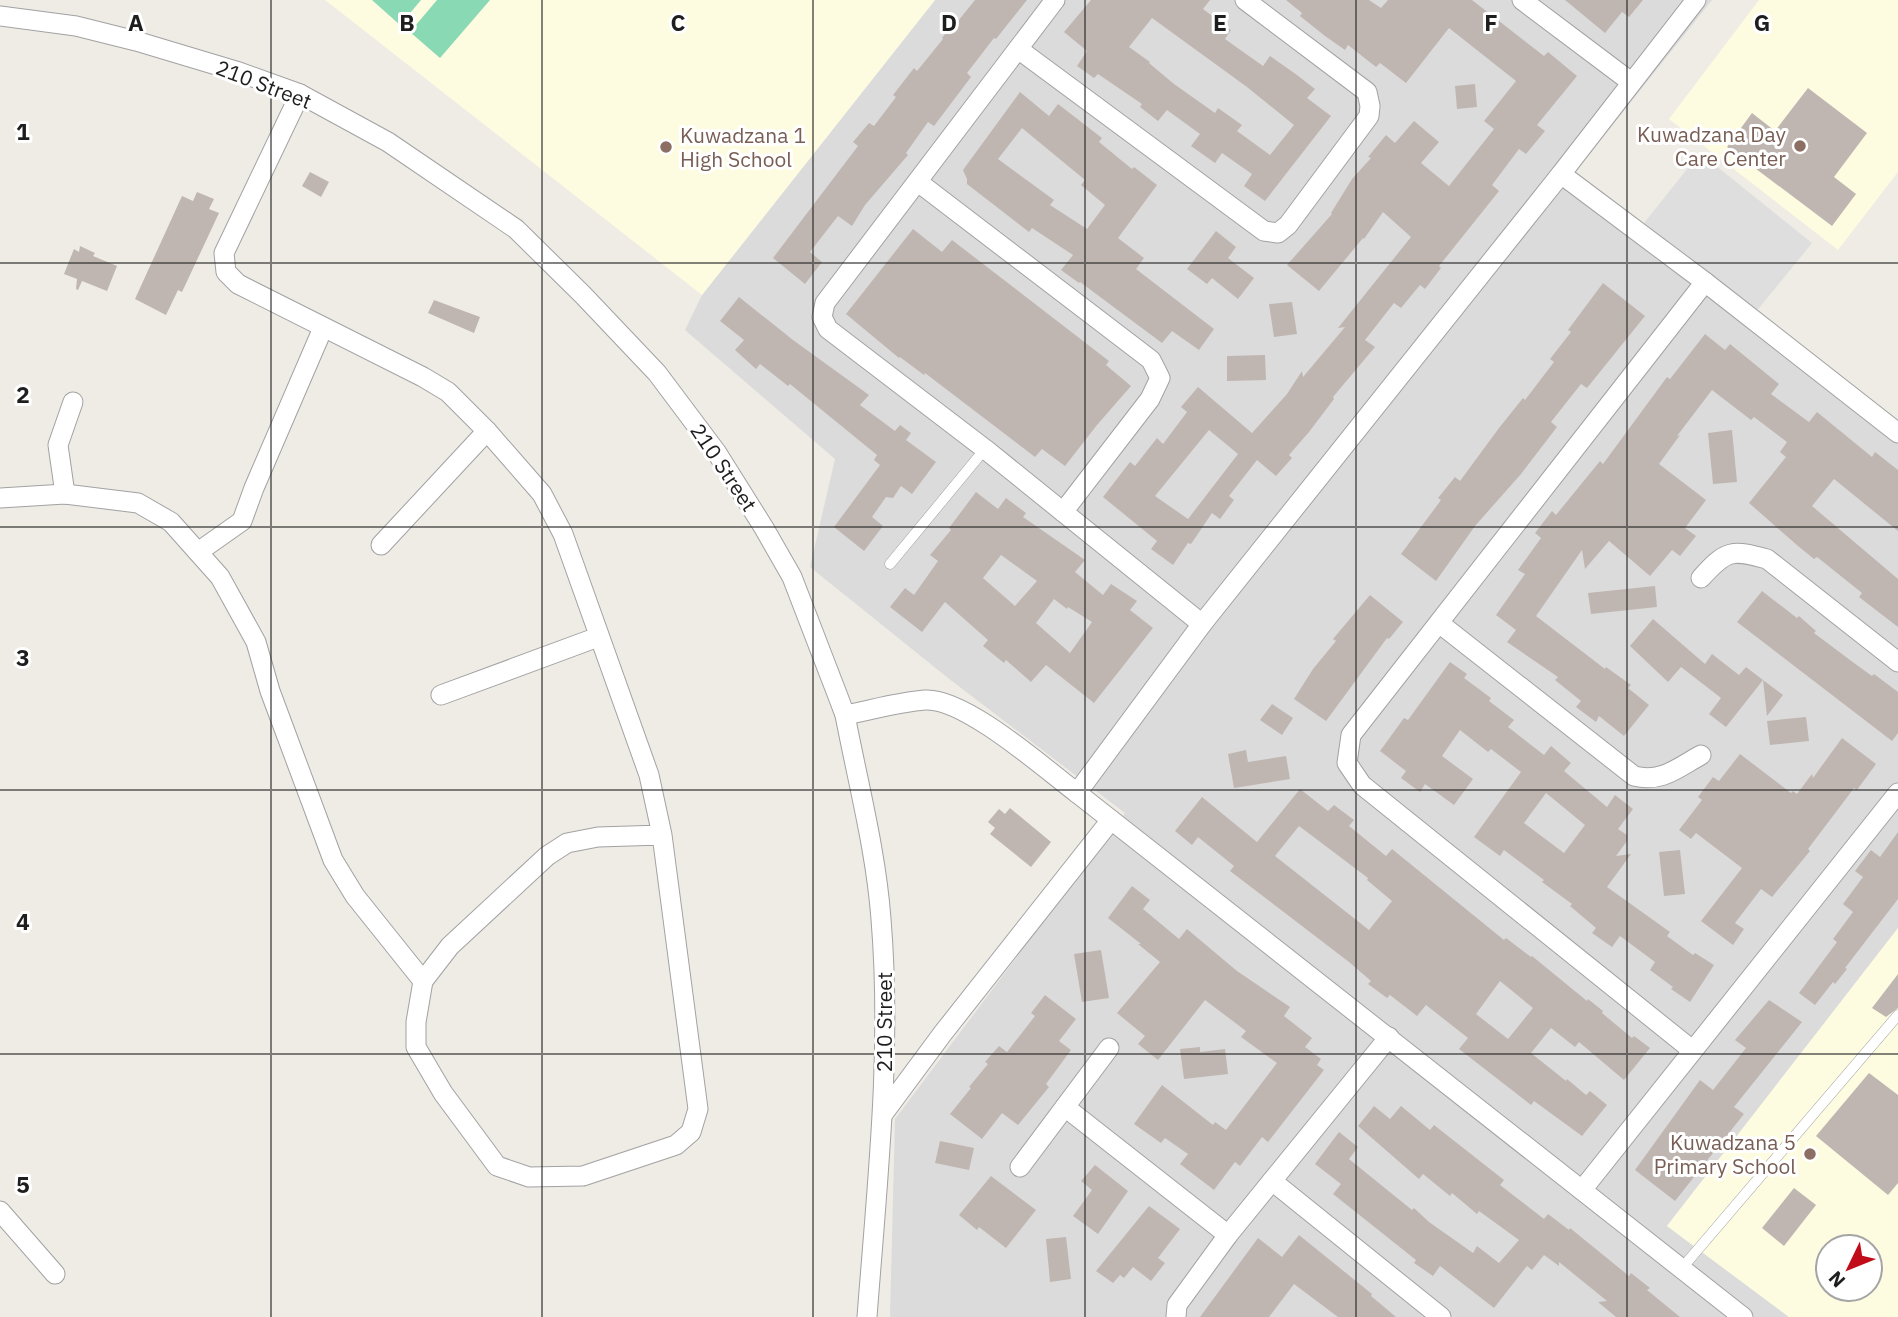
<svg xmlns="http://www.w3.org/2000/svg" width="1898" height="1317" font-family="'IBM Plex Sans',sans-serif">
<rect width="100%" height="100%" fill="#efebe5"/>
<polygon fill="#dcdbdb" points="935,0 1712,0 1575,172 1898,430 1898,928 1667,1226 1789,1317 890,1317 895,1119 1125,813 948,678 810,567 835,459 685,330 702,295"/>
<g fill="#fdfbe0" fill-rule="evenodd">
<polygon points="325,0 935,0 702,295"/>
<polygon points="1759,0 1898,0 1898,172 1838,250 1669,119"/>
<path d="M1898,928v389h-109l-122,-91zM1828,1247h42v42h-42z"/>
</g>
<g fill="#88d9b4">
<polygon points="372,0 421,0 400,25"/>
<polygon points="437,0 490,0 440,58 410,32"/>
</g>
<polygon fill="#dedede" points="1700,153 1812,243 1755,313 1644,223"/>
<g fill="#bfb6b2" fill-rule="evenodd">
<polygon points="975,0 1027,0 996,39 994,38 967,73 971,77 934,126 928,122 906,153 908,155 865,205 852,226 838,216 810,252 822,262 805,284 773,258 858,146 853,142 869,123 874,126 896,97 893,95 914,68 917,71 943,39 942,38 956,19 958,21"/>
<path d="M1091,0h119l-7,9 28,21 -6,9 38,27 7,-10 27,19 18,14 -8,9 24,18 -66,85 -21,-15 8,-12 -30,-21 -7,10 -24,-17 9,-12 -33,-24 -9,11 -18,-14 2,-3 -44,-30 -4,4 -17,-12 10,-15 -23,-19zM1152,18l95,69 47,38 -24,30 -33,-24 5,-6 -24,-17 -3,5 -41,-29 -25,-21 1,-1 -21,-15z"/>
<path d="M1286,0h83l12,8 7,-8h84l72,56 4,-4 29,24 -40,49 8,6 -19,23 -7,-5 -27,36 7,6 -60,75 2,2 -16,21 -5,-4 -19,23 -7,-5 -29,37 10,7 -42,50 1,2 -25,33 -20,23 3,3 -16,18 -19,-16 -28,36 5,4 -14,19 -8,-6 -21,31 -3,-1 -15,22 -22,-16 6,-8 -54,-44 27,-35 5,4 22,-28 6,6 24,-32 -6,-5 17,-20 54,46 35,-39 15,-23 1,6 42,-50 -7,1 73,-91 -28,-25 -19,27 -1,-1 -44,53 -32,-26 45,-51 -1,-1 21,-34 19,-21 -3,-1 18,-22 9,8 19,-22 25,21 -18,21 28,23 45,-57 -10,-8 32,-40 -67,-53 -43,55 -26,-20 -4,4 -28,-22 -3,5 -20,-14 -25,-20 2,-3zM1209,430l29,24 -50,65 -33,-23z"/>
<polygon points="1565,0 1643,0 1629,17 1622,12 1605,33"/>
<polygon points="1475,84 1477,107 1457,109 1455,86"/>
<polygon points="1808,88 1867,133 1834,177 1856,194 1832,226 1727,147 1752,113 1775,131"/>
<path d="M1020,92l29,24 9,-12 44,34 -3,4 33,27 2,-2 23,18 -39,53 26,20 -8,11 78,60 -15,21 -27,-19 -10,12 -82,-61 -1,1 -18,-13 12,-15 -41,-27 -3,4 -62,-48v-5l-4,-9zM1022,128l63,52 -4,5 24,20 -18,24 -37,-24 4,-5 -56,-41z"/>
<polygon points="310,172 329,182 321,197 302,186"/>
<polygon points="197,192 214,199 209,209 219,213 182,292 178,290 166,315 135,299 182,196 193,201"/>
<polygon points="913,229 942,252 952,240 1109,361 1106,365 1131,386 1097,425 1065,466 1042,449 1035,457 925,373 924,375 900,357 899,358 846,314"/>
<polygon points="1216,231 1236,247 1228,258 1254,278 1238,299 1212,278 1207,284 1187,269"/>
<polygon points="80,246 95,253 93,256 117,266 107,291 82,281 78,290 76,289 77,279 64,274 74,249 79,252"/>
<polygon points="1603,283 1645,316 1587,388 1581,384 1551,422 1557,427 1521,474 1475,526 1436,581 1401,554 1441,500 1438,498 1455,477 1460,481 1499,428 1523,398 1525,400 1554,362 1550,359 1571,332 1568,330"/>
<polygon points="739,297 793,340 869,395 860,405 895,431 900,425 911,433 906,440 936,462 912,494 901,486 893,498 886,497 872,517 883,526 864,551 834,527 880,465 874,460 877,455 790,384 788,386 760,364 756,369 735,350 744,340 720,321"/>
<polygon points="434,300 480,317 474,333 428,313"/>
<polygon points="1292,302 1297,334 1274,337 1269,304"/>
<polygon points="1705,334 1725,350 1730,344 1779,384 1771,394 1809,422 1817,412 1872,457 1875,452 1898,470 1898,531 1834,479 1812,506 1898,579 1898,627 1859,597 1862,593 1817,557 1814,559 1798,546 1749,503 1786,457 1780,452 1787,442 1754,417 1751,420 1712,390 1677,436 1680,435 1659,464 1706,500 1685,528 1696,536 1680,556 1672,550 1650,576 1609,541 1585,569 1582,550 1536,616 1605,669 1606,667 1631,685 1628,688 1649,705 1624,736 1599,716 1596,722 1576,707 1581,701 1555,680 1558,677 1507,642 1516,630 1496,615 1525,574 1518,570 1541,538 1535,533 1552,511 1556,515 1600,461 1603,464 1667,377 1670,379"/>
<polygon points="1265,355 1266,380 1227,381 1227,356"/>
<polygon points="1732,430 1737,482 1713,484 1708,433"/>
<path d="M976,492l22,17 8,-11 20,15 -3,4 62,43 -10,12 28,23 8,-11 26,17 -7,9 23,18 -59,75 -48,-38 -15,17 -25,-22 -2,3 -21,-17 5,-6 -43,-38 -23,30 -32,-25 15,-19 9,7 24,-34 -8,-6 21,-25 -2,-2zM1001,555l36,26 -22,25 -32,-28zM1054,599l13,10 1,-2 24,15 -22,31 -34,-30z"/>
<polygon points="1655,586 1657,607 1591,614 1588,593"/>
<polygon points="1762,591 1797,618 1799,616 1816,631 1814,633 1850,660 1872,676 1874,674 1898,692 1898,733 1892,741 1737,622"/>
<polygon points="1370,595 1403,622 1389,639 1387,638 1326,721 1294,699 1313,669 1336,641 1333,639"/>
<polygon points="1653,619 1705,664 1712,654 1739,675 1746,667 1763,680 1726,727 1709,714 1721,698 1681,667 1668,682 1630,646"/>
<path d="M1450,662l17,12 -3,4 27,20 -2,3 25,19 -6,7 36,28 7,-9 20,17 -7,8 43,36 8,-12 18,14 -15,20 9,6v6l-11,15 15,-2 -24,33 63,45 -3,4 26,19 2,-2 19,12 -24,37 -19,-13 2,-2 -23,-17 5,-8 -35,-26 -8,11 -20,-14 4,-5 -26,-22 2,-2 -30,-22 2,-2 -40,-30 -4,6 -26,-19 47,-65 -30,-23 -3,3 -28,-22 -18,26 31,23 -19,26 -29,-21 -5,8 -19,-14 5,-7 -26,-20 24,-33 4,2zM1546,793l39,32 -21,28 -40,-30z"/>
<polygon points="1763,680 1783,695 1767,716"/>
<polygon points="1272,704 1293,718 1282,735 1260,720"/>
<polygon points="1806,717 1809,741 1770,745 1767,721"/>
<polygon points="1842,738 1876,764 1857,790 1854,788 1839,808 1808,849 1810,851 1772,897 1761,889 1735,923 1744,929 1733,945 1701,921 1742,868 1696,833 1691,839 1679,830 1702,800 1698,797 1713,777 1719,781 1740,754 1791,793 1793,791 1797,794 1812,774 1813,778"/>
<polygon points="1246,750 1248,762 1286,756 1290,779 1234,788 1228,754"/>
<path d="M1300,789l28,22 6,-6 20,15 -5,6 37,30 6,-7 112,91 2,-2 25,19 1,-1 55,45 1,-2 15,12 -1,2 30,25 2,-2 16,12 -26,32 -45,-38 -4,5 -24,-19 -20,25 35,28 1,-2 19,16 4,-4 17,14 -25,31 -48,-35 -3,4 -72,-56 9,-11 -42,-33 -9,11 -27,-21 -3,3 -19,-14 3,-3 -22,-19 -119,-91 4,-5 -36,-29 -6,8 -17,-14 27,-34 55,45zM1299,826l69,52 -1,2 25,21 -23,29 -94,-74zM1500,981l33,27 -25,31 -32,-25z"/>
<polygon points="1010,808 1051,842 1031,867 990,834 995,828 988,822 999,809 1005,814"/>
<polygon points="1898,832 1898,899 1845,968 1847,969 1835,984 1833,982 1815,1005 1799,993 1837,942 1833,939 1853,912 1843,904 1863,877 1855,871 1871,850 1880,857"/>
<polygon points="1680,850 1685,894 1664,896 1659,852"/>
<polygon points="1132,886 1150,900 1143,909 1179,939 1187,929 1237,971 1290,1007 1284,1016 1312,1038 1305,1047 1321,1059 1317,1065 1324,1070 1268,1142 1262,1137 1240,1166 1235,1162 1214,1190 1180,1164 1188,1154 1165,1138 1161,1143 1134,1124 1162,1085 1213,1125 1215,1122 1226,1130 1277,1063 1241,1037 1246,1031 1205,1000 1158,1060 1138,1044 1145,1036 1117,1013 1160,962 1138,944 1141,944 1108,918"/>
<polygon points="1101,950 1109,998 1082,1002 1074,954"/>
<polygon points="1898,974 1898,1008 1886,1017 1872,1008"/>
<polygon points="1045,995 1076,1019 1059,1041 1071,1050 1046,1084 1049,1087 1018,1125 1002,1113 982,1139 950,1114 971,1088 969,1087 988,1064 985,1062 999,1046 1007,1052 1035,1016 1031,1013"/>
<polygon points="1769,1000 1802,1022 1734,1107 1744,1114 1675,1201 1635,1170 1700,1080 1713,1090 1746,1048 1735,1040"/>
<polygon points="1200,1047 1200,1052 1225,1049 1228,1074 1184,1079 1180,1049"/>
<polygon points="1869,1073 1898,1095 1898,1183 1888,1195 1816,1136"/>
<polygon points="1374,1106 1390,1119 1401,1106 1430,1130 1434,1125 1504,1180 1500,1185 1544,1219 1548,1214 1569,1230 1570,1228 1629,1276 1631,1273 1650,1288 1647,1290 1680,1317 1616,1317 1598,1302 1607,1301 1559,1262 1559,1266 1544,1255 1532,1270 1527,1266 1494,1308 1440,1266 1433,1276 1414,1263 1416,1260 1333,1194 1341,1184 1315,1164 1339,1132 1358,1147 1349,1159 1412,1210 1414,1208 1429,1222 1473,1253 1477,1246 1499,1263 1519,1240 1479,1211 1477,1214 1452,1193 1450,1196 1423,1174 1419,1179 1358,1126"/>
<polygon points="940,1141 974,1148 969,1170 935,1163"/>
<polygon points="1095,1165 1128,1191 1098,1234 1073,1216 1092,1190 1081,1181"/>
<polygon points="991,1176 1036,1210 1006,1248 979,1227 977,1230 959,1215"/>
<polygon points="1794,1188 1816,1205 1784,1246 1762,1228"/>
<polygon points="1149,1206 1180,1229 1158,1258 1165,1263 1151,1281 1133,1267 1124,1278 1120,1275 1113,1283 1096,1271"/>
<polygon points="1299,1235 1372,1294 1371,1296 1396,1317 1338,1317 1294,1284 1269,1317 1200,1317 1258,1238 1282,1257"/>
<polygon points="1066,1237 1071,1279 1050,1282 1046,1239"/>
</g>
<g fill="none" stroke-linecap="round" stroke-linejoin="round">
<defs>
<g id="service">
<polyline points="890,564 985,449"/>
<polyline points="1682,1268 1898,1015"/>
</g>
<g id="minor">
<polyline points="1055,0 825,303 822,317 828,329 985,449 1202,624"/>
<polyline points="1522,0 1631,82"/>
<polyline points="1696,0 1561,174 1705,282 1898,433"/>
<path d="M0,16l76,10 60,15 100,30 64,23 88,48 128,87 67,66 74,78 60,80 47,75 28,49 47,122 6,16c13,68 31,136 36,204 11,133 -4,266 -14,398"/>
<polyline points="1018,49 1264,231 1278,233 1288,225 1369,116 1370,106 1367,92 1245,0"/>
<polyline points="300,94 224,253 226,272 238,284 423,377 448,392 487,431 542,494 563,534 649,775 662,835 698,1109 691,1132 676,1145 583,1176 529,1177 497,1166 443,1093 416,1047 416,1022 423,981 450,946 547,856 567,843 598,837 662,835"/>
<polyline points="918,182 1151,360 1160,378 1150,399 1063,512"/>
<polyline points="65,494 58,445 73,402"/>
<polyline points="0,498 65,494 138,503 171,522 220,577 256,642 270,691 333,860 355,896 423,981"/>
<polyline points="381,545 487,431"/>
<polyline points="198,552 242,521 254,488 323,328"/>
<path d="M1701,578c25,-28 31,-29 66,-19l131,103"/>
<path d="M1439,623l195,153c28,7 43,-8 67,-21"/>
<polyline points="441,695 598,637"/>
<path d="M845,715c26,-5 54,-13 80,-15 39,-3 119,68 152,93l666,524"/>
<polyline points="1077,793 1202,624 1561,174"/>
<polyline points="1692,1050 1362,785 1347,763 1351,735 1705,282"/>
<polyline points="1065,1107 1228,1235"/>
<polyline points="883,1114 943,1033 1111,820"/>
<polyline points="1020,1167 1109,1048"/>
<polyline points="1272,1181 1441,1317"/>
<polyline points="1582,1190 1898,793"/>
<polyline points="0,1211 55,1274"/>
<polyline points="1176,1317 1177,1305 1228,1235 1389,1037"/>
</g>
</defs>
<use href="#service" stroke="#a2a2a2" stroke-width="11"/>
<use href="#minor" stroke="#a2a2a2" stroke-width="21"/>
<use href="#service" stroke="#fff" stroke-width="10"/>
<use href="#minor" stroke="#fff" stroke-width="19"/>
</g>
<path fill="none" stroke="#1e1e1e" stroke-width="2" stroke-opacity="0.55" d="M271,0v1317M542,0v1317M813,0v1317M1085,0v1317M1356,0v1317M1627,0v1317M0,263h1898M0,527h1898M0,790h1898M0,1054h1898"/>
<g fill="#8d6e63" stroke="#fff" stroke-width="2.5">
<circle cx="1800" cy="146" r="7"/>
<circle cx="666" cy="147" r="7"/>
<circle cx="1810" cy="1154" r="7"/>
</g>
<g text-anchor="middle" dominant-baseline="central" stroke-width="6" stroke-linejoin="round" paint-order="stroke">
<g font-size="21" fill="#1e1e1e" stroke="#fff">
<text transform="translate(264 84) rotate(21)">210 Street</text>
<text transform="translate(724 467) rotate(56)">210 Street</text>
<text transform="translate(884 1022) rotate(-90)">210 Street</text>
</g>
<g font-size="21" fill="#785e54" stroke="#fff" text-anchor="end">
<text x="1786" y="134">Kuwadzana Day<tspan x="1786" dy="24">Care Center</tspan></text>
<text x="680" y="135" text-anchor="start">Kuwadzana 1<tspan x="680" dy="24">High School</tspan></text>
<text x="1796" y="1142">Kuwadzana 5<tspan x="1796" dy="24">Primary School</tspan></text>
</g>
</g>
<g font-size="23" text-anchor="middle" font-weight="bold" fill="#1e1e1e" stroke="#fff" stroke-width="6" stroke-linejoin="round" paint-order="stroke">
<text x="136" y="31">A</text>
<text x="407" y="31">B</text>
<text x="678" y="31">C</text>
<text x="949" y="31">D</text>
<text x="1220" y="31">E</text>
<text x="1491" y="31">F</text>
<text x="1762" y="31">G</text>
<text x="23" y="140">1</text>
<text x="23" y="403">2</text>
<text x="23" y="666">3</text>
<text x="23" y="930">4</text>
<text x="23" y="1193">5</text>
</g>
<g transform="translate(1849 1268) rotate(227)"><circle r="33" fill="#ffffff" stroke="#a5a5a5" stroke-width="2"/>
<path d="M0-5L12 26L0 18L-12 26Z" fill="#c00d19"/>
<text y="-10" font-size="19" font-weight="bold" text-anchor="middle" fill="#1e1e1e">N</text>
</g>
</svg>
